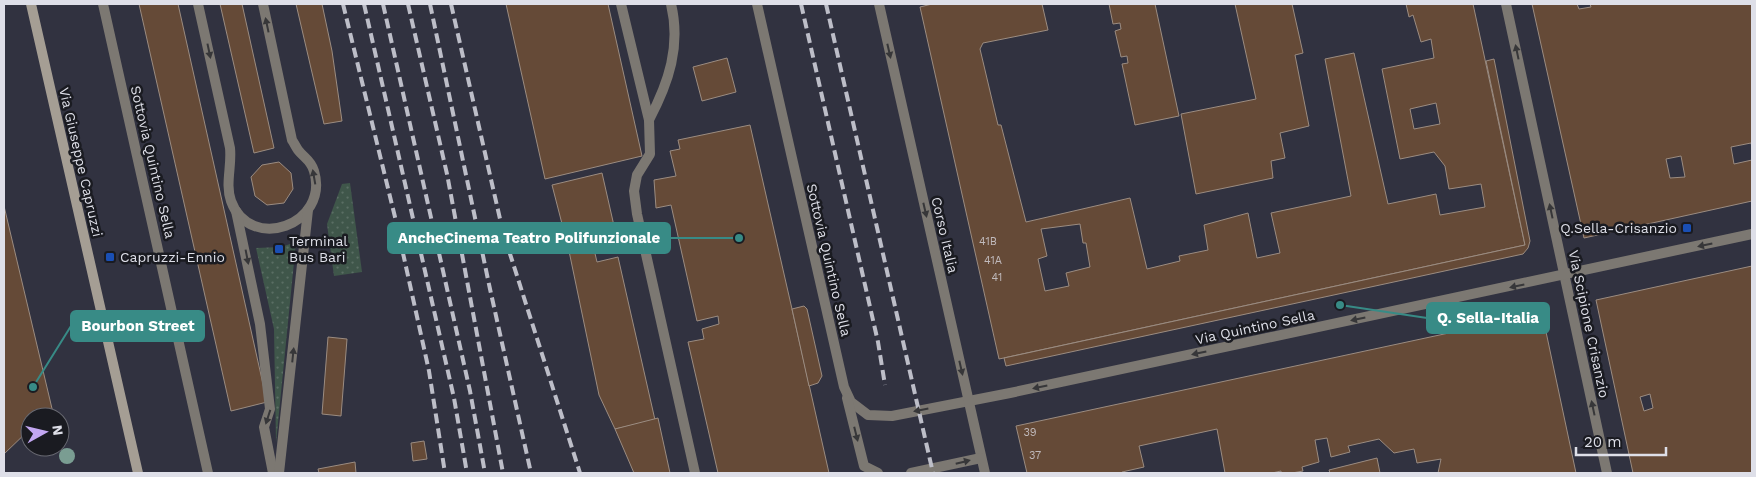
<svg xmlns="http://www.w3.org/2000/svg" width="1756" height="477" font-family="'Work Sans',sans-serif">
<defs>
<pattern id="grass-dots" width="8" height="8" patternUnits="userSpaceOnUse" patternTransform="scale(1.25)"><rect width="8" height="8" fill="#3f564a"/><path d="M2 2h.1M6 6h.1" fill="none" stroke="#5a6e64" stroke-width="1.8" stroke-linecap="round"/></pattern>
</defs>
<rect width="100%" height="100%" fill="#313240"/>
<g fill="url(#grass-dots)">
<polygon points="350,183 362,272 334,276 327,224 342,184"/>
<polygon points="296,242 276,443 274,329 256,248 281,247"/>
</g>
<g fill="#654a37" stroke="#9b8c81" fill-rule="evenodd">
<polygon points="139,4 178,4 267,402 231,411"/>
<polygon points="220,4 242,4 274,148 254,153"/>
<polygon points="296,4 322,4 332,51 342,121 324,124"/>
<polygon points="506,4 608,4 642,156 545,179"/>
<path d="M932,4h110l6,26 -65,13 -3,6 18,76h3l25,97 104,-24 17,71 33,-8 -1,-5 29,-6 -4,-25 44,-12 9,45 23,-5 -9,-40 80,-17 -26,-137 29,-6 34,151 48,-10 4,21 45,-8 -4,-23 -32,5 -4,-23 -11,-14 -34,7 -18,-90 52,-11 -3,-19 -10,3 -8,-27 -4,2 -3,-13h67l52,241 -526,114 -79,-352zM1436,103l4,21 -26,5 -4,-20zM1080,224l3,19h3l4,24 -24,6 3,13 -24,5 -7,-32 9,-3 -6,-27z"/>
<polygon points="1109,4 1155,4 1179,116 1135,125 1122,64 1128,63 1127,56 1121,57 1115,31 1121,29 1120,23 1113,24"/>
<polygon points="1235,4 1292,4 1303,53 1295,55 1309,126 1280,133 1285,158 1271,161 1273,178 1196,194 1181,114 1256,99"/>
<path d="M1532,4h45l2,5 12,-2 -1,-3h162v143l-1,-4 -20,4 3,17 18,-4v41l-168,37zM1681,156l4,21 -15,1 -4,-19z"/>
<polygon points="727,58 736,92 702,101 693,67"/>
<polygon points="1494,59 1530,241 1528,248 1523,254 1006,366 1004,358 1525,245 1486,61"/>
<polygon points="750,125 792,309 829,473 718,473 688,342 704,339 702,329 719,324 718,316 697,321 671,205 656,208 654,180 676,176 670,151 680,149 678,140"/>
<polygon points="279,162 291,173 293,189 284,203 267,205 255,196 251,177 262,165"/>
<polygon points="602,173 617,239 569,251 552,185"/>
<polygon points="4,206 54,417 30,417 30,429 4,454"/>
<polygon points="593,245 597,262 618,257 655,420 615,429 599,395 569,251"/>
<path d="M1752,266v207h-119l-37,-173zM1650,394l3,14 -9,3 -4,-14z"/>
<polygon points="804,306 807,309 822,376 818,383 809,386 792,309"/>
<polygon points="1542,313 1576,473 1438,473 1441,459 1417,463 1414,449 1394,453 1379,439 1348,446 1350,452 1331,457 1327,438 1315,440 1319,462 1302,467 1303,471 1292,473 1281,473 1281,471 1272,473 1225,473 1217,429 1139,446 1144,467 1122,472 1122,473 1027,473 1016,426"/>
<polygon points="328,337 347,339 341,416 322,414"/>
<polygon points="658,418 670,473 634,473 615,429"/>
<polygon points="424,441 427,459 413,461 411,443"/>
<polygon points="1377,458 1380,473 1330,473 1329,470"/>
<polygon points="355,462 356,473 319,473 318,469"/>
</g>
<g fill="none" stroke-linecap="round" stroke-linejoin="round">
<g stroke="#7c7872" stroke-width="10">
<path d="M198,4l32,144c2,18 -5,36 1,53 19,52 99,24 83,-30 -3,-11 -10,-13 -16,-21 -2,-3 -4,-7 -6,-10l-29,-136"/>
<polyline points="621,4 649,120 650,154 637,175 634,191 637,214 695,473"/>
<path d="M649,120c20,-38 32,-74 22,-116"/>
<polyline points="236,211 260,324 270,409 264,427 273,473"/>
<polyline points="279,473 308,210"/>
</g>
<polyline stroke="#7c7872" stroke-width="10" points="1506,4 1607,473"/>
<g stroke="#7c7872" stroke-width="10">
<polyline points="103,4 208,473"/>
<polyline points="757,4 844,387 851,402 868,415 892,416 1010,393 1752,234"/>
<polyline points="879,4 985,473"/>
<polyline points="847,398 864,466 878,473"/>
<polyline points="911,473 981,458"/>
</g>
<polyline stroke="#a59e94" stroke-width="10" points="31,4 138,473"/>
<g stroke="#bdbec8" stroke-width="4" stroke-dasharray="10 5" stroke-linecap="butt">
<polyline points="343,4 395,217 429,371 445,473"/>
<polyline points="364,4 454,398 467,473"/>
<polyline points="383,4 470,391 485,473"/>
<polyline points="408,4 447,174 503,473"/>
<polyline points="430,4 490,289 531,473"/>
<polyline points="451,4 503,232 580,473"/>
<polyline points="801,4 878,342 885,385"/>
<polyline points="826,4 933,473"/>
</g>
</g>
<circle fill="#7a9d92" cx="67" cy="456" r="8"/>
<defs><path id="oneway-solid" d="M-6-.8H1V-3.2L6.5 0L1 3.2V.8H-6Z" transform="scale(1.25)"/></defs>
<g fill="#373739">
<use href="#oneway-solid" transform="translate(267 25) rotate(-102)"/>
<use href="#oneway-solid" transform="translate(209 51) rotate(78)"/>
<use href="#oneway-solid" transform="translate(889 51) rotate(77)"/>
<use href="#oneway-solid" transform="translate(1517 52) rotate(-102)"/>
<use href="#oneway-solid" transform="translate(314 177) rotate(-100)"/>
<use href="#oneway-solid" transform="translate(925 210) rotate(77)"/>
<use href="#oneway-solid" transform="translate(1551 211) rotate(-102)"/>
<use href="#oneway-solid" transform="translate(1705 245) rotate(168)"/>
<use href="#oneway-solid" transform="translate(247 257) rotate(79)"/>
<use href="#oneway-solid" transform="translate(1517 286) rotate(168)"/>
<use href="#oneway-solid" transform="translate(1358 319) rotate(168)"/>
<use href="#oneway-solid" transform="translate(1199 353) rotate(168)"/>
<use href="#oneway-solid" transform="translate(293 355) rotate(-84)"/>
<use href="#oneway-solid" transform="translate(961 368) rotate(77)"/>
<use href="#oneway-solid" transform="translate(1040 387) rotate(168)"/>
<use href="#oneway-solid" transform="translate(1593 408) rotate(-102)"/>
<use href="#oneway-solid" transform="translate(921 410) rotate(169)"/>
<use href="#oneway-solid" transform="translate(268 417) rotate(108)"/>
<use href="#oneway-solid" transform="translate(856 434) rotate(76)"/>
<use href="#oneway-solid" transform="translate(963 462) rotate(-14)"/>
</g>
<g fill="#1a4fb4" stroke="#1a1b21" stroke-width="2">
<rect x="1682" y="223" width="10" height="10" rx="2.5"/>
<rect x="274" y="244" width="10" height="10" rx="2.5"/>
<rect x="105" y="252" width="10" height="10" rx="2.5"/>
</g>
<g text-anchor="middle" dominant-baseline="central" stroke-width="5" stroke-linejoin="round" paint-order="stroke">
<g font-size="11" fill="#c0babc">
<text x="988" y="241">41B</text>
<text x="993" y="260">41A</text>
<text x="997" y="277">41</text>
<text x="1030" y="432">39</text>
<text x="1035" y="455">37</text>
</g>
<g font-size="14" fill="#dedfe8" stroke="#1a1b21">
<text transform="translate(81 162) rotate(77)">Via Giuseppe Capruzzi</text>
<text transform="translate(153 162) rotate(77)">Sottovia Quintino Sella</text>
<text transform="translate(945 235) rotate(77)">Corso Italia</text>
<text transform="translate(829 260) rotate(77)">Sottovia Quintino Sella</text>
<text transform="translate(1589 324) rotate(78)">Via Scipione Crisanzio</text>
<text transform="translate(1255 327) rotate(-12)">Via Quintino Sella</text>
</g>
<g font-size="14" fill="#dedfe8" stroke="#1a1b21" text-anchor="start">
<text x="1677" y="228" text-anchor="end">Q.Sella-Crisanzio</text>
<text x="289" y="241">Terminal<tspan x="289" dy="16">Bus Bari</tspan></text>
<text x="120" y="257">Capruzzi-Ennio</text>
</g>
</g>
<path fill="none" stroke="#388b86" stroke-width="2" d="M739 238L670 238M1340 305L1427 318M33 387L71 326"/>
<g fill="#388b86" stroke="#1a1b21" stroke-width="2">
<circle cx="739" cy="238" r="5"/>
<circle cx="1340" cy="305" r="5"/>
<circle cx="33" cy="387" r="5"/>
</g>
<g fill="#388b86" stroke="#388b86" stroke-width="2">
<rect x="388" y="223" width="282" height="30" rx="5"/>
<rect x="1427" y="303" width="122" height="30" rx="5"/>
<rect x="71" y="311" width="133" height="30" rx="5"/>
</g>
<g font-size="15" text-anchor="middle" font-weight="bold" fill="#fff">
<text x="529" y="243">AncheCinema Teatro Polifunzionale</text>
<text x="1488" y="323">Q. Sella-Italia</text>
<text x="138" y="331">Bourbon Street</text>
</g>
<rect width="1756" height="477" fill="none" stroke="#dedfe8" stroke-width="10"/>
<g transform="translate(45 432) rotate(82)"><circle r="24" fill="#1a1b21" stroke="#686971"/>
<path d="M0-4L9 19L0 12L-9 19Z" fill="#c3a7f2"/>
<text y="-8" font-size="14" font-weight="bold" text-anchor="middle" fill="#dedfe8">N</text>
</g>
<path d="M1576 447v8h90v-8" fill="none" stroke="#dedfe8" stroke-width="2.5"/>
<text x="1584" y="447" font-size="15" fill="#dedfe8" stroke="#1a1b21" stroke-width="4" paint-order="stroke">20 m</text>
</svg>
